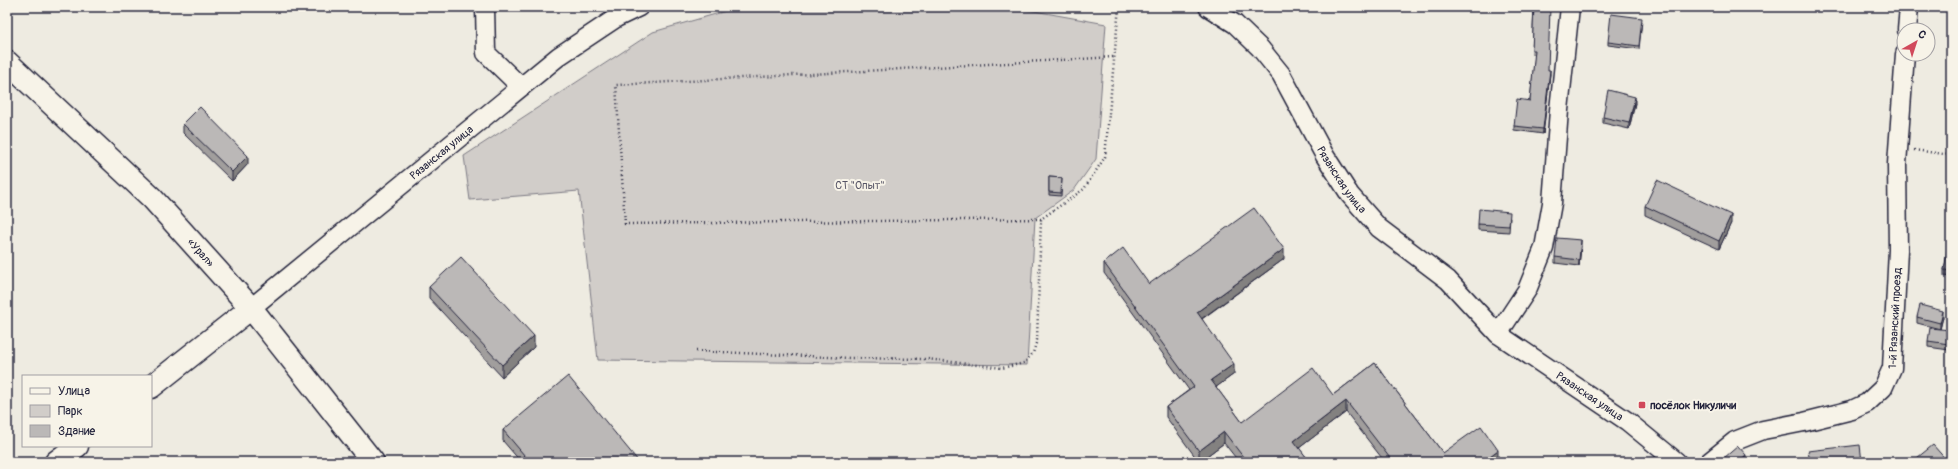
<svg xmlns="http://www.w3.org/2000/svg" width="1958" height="469" font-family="Pangolin,sans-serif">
<rect width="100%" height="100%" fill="#eeebe1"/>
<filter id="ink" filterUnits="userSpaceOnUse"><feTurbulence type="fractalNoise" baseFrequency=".025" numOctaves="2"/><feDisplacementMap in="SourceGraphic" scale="8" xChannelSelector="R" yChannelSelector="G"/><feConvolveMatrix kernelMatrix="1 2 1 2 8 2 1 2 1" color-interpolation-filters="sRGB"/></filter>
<g filter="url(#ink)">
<polygon fill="#d1cdc9" stroke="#7a7882" points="740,7 1012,7 1106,24 1096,159 1074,190 1035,218 1027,365 598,360 579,191 470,200 464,156 653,32"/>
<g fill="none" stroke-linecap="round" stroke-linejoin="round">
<defs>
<g id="minor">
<polyline points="485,7 486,53 521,87"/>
<path id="s1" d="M1208,7l27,17 25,24 21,26 44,82 25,39 29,33 69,52 50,54 129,87 50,41"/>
<polyline points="1907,30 1909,7"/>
<path id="s2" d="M251,308l308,-252 57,-38 23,-11"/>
<polyline points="1498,334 1527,290 1544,248 1552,203 1559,110 1570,7"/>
<path id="s3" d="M1709,462l26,-21 28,-11 41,-8 48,-12 15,-7 16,-15 9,-20 6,-118 -1,-86 8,-110"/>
</g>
<g id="major">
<polyline points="151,387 251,308"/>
<polyline points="56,462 77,446"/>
</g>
<g id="highway">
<path id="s4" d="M7,62l145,136 99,110 122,154"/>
</g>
</defs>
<use href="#minor" stroke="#22223b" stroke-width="21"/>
<use href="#major" stroke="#22223b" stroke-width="25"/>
<use href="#highway" stroke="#22223b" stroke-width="25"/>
<g stroke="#22223b" stroke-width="2.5" stroke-dasharray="1 3" stroke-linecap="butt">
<polyline points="1914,150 1951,155"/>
<polyline points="1041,219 625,224 616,85 1114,57"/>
<polyline points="696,351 851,358 927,359 1002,368 1024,363 1033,353 1037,340 1041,219 1084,189 1105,157 1119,7"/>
</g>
<use href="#minor" stroke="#f7f3e8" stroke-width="18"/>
<use href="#major" stroke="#f7f3e8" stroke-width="22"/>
<use href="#highway" stroke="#f7f3e8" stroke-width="22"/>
</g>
<g fill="#a19e9d" stroke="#22223b">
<polygon points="1534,7 1548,70 1550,74 1543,134 1514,130 1514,126 1530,101 1535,54 1532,54"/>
<polygon points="1642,21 1639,49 1608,45 1608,42"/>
<polygon points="1635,103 1629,129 1603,123 1603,117"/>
<polygon points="183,124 248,164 232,181 183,133"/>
<polygon points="1049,177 1062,178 1061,196 1049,195"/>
<polygon points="1645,206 1731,223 1719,249 1645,215"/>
<polygon points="1510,218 1509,232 1478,230 1478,224"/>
<polygon points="1951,235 1951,277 1944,276 1944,270"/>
<polygon points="1581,246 1579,266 1555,263 1555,257"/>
<polygon points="1284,259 1202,319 1234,374 1216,387 1242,422 1333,395 1375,363 1443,453 1498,461 1497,462 1385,462 1346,412 1299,448 1310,462 1239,462 1224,443 1199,462 1166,417 1166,407 1189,390 1104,273 1104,263 1149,284"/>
<polygon points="429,287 534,347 502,377 429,298"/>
<polygon points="1917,317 1943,317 1940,329 1917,323"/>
<polygon points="1950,336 1949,350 1928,347 1928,341"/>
<polygon points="503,430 639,462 521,462 503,441"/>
<polygon points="1724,458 1746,461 1744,462 1724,462"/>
</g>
<g fill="#838180" stroke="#22223b">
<polygon points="1550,70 1550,74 1543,134 1543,129"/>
<polygon points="1635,97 1635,103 1629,129 1629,123"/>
<polygon points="248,156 248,164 232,181 232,172"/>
<polygon points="1731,215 1731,223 1719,249 1719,241"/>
<polygon points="1581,240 1581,246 1579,266 1579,260"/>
<polygon points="1284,249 1284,259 1197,322 1197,312"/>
<polygon points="1943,311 1943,317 1940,329 1940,323"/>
<polygon points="1950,330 1950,336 1949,350 1949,344"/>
<polygon points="534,336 534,347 502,377 502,365"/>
<polygon points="1234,364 1234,374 1211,391 1211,380"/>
<polygon points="8,382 8,397 7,397 7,383"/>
<polygon points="1346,401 1346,412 1294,452 1294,441"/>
<polygon points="1224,432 1224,443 1199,462 1199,451"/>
<polygon points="1498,450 1498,461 1497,462 1482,462"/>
<polygon points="1746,455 1746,461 1744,462 1738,462"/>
</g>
<g fill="#bbb8b7" stroke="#22223b">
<polygon points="1534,7 1550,7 1548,70 1550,70 1543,129 1514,126 1517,99 1530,101 1535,50 1532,50"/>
<polygon points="1611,14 1642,18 1639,46 1608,42"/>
<polygon points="1608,90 1635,97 1629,123 1603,117"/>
<polygon points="200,107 248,156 232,172 183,124"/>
<polygon points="1049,177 1062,178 1061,193 1049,192"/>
<polygon points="1657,180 1731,215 1719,241 1645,206"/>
<polygon points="1254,208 1284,249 1197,312 1234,364 1211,380 1242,422 1313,368 1333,395 1375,363 1443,453 1481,426 1498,450 1482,462 1393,462 1346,401 1294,441 1310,462 1247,462 1224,432 1199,451 1166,407 1194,387 1104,263 1123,248 1149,284"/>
<polygon points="1479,209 1510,212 1509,226 1478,224"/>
<polygon points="1950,235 1951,235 1951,271 1944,270"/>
<polygon points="1557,238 1581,240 1579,260 1555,257"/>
<polygon points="461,257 534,336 502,365 429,287"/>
<polygon points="1920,305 1943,311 1940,323 1917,317"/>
<polygon points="1930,328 1950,330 1949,344 1928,341"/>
<polygon points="568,376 639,462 530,462 503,430"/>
<polygon points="1860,445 1862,462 1810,462 1808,451"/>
<polygon points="1933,445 1948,462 1912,462"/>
<polygon points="1738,446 1746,455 1738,462 1727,462 1724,458"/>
</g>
</g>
<rect fill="#d1495b" stroke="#f7f3e8" stroke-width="1.5" x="1638" y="401" width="8" height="8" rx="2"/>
<g text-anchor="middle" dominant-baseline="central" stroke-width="4" stroke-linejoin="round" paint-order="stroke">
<g font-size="11" fill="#22223b" stroke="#f7f3e8">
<text stroke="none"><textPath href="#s2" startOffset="246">Рязанская улица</textPath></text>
<text stroke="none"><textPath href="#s1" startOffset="222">Рязанская улица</textPath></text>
<text stroke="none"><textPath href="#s4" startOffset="272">«Урал»</textPath></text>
<text stroke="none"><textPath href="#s3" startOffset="265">1-й Рязанский проезд</textPath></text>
<text stroke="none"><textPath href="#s1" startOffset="554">Рязанская улица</textPath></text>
</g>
<g font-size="11" fill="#575566" stroke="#f7f3e8">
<text x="860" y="185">СТ "Опыт"</text>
</g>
<g font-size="11" font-weight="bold" fill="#22223b" stroke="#f7f3e8" text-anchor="start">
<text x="1650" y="405">посёлок Никуличи</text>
</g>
</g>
<rect width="1958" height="469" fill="none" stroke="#f7f3e8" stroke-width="24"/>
<rect x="12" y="12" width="1934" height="445" fill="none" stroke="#22223b" stroke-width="1.5" filter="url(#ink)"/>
<rect x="22" y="375" width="130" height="72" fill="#f7f3e8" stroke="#a29fa3"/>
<rect x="30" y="388" width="20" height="6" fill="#f7f3e8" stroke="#a29fa3"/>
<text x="58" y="395" font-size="12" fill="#22223b">Улица</text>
<rect x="30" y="405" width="20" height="12" fill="#d1cdc9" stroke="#a29fa3"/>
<text x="58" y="415" font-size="12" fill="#22223b">Парк</text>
<rect x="30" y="425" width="20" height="12" fill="#bbb8b7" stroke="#a29fa3"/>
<text x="58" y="435" font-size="12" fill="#22223b">Здание</text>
<g transform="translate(1916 42) rotate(39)"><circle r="19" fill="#f7f3e8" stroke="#a29fa3"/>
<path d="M0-3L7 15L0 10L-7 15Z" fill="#d1495b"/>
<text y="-6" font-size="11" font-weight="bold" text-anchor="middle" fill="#22223b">С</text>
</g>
</svg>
